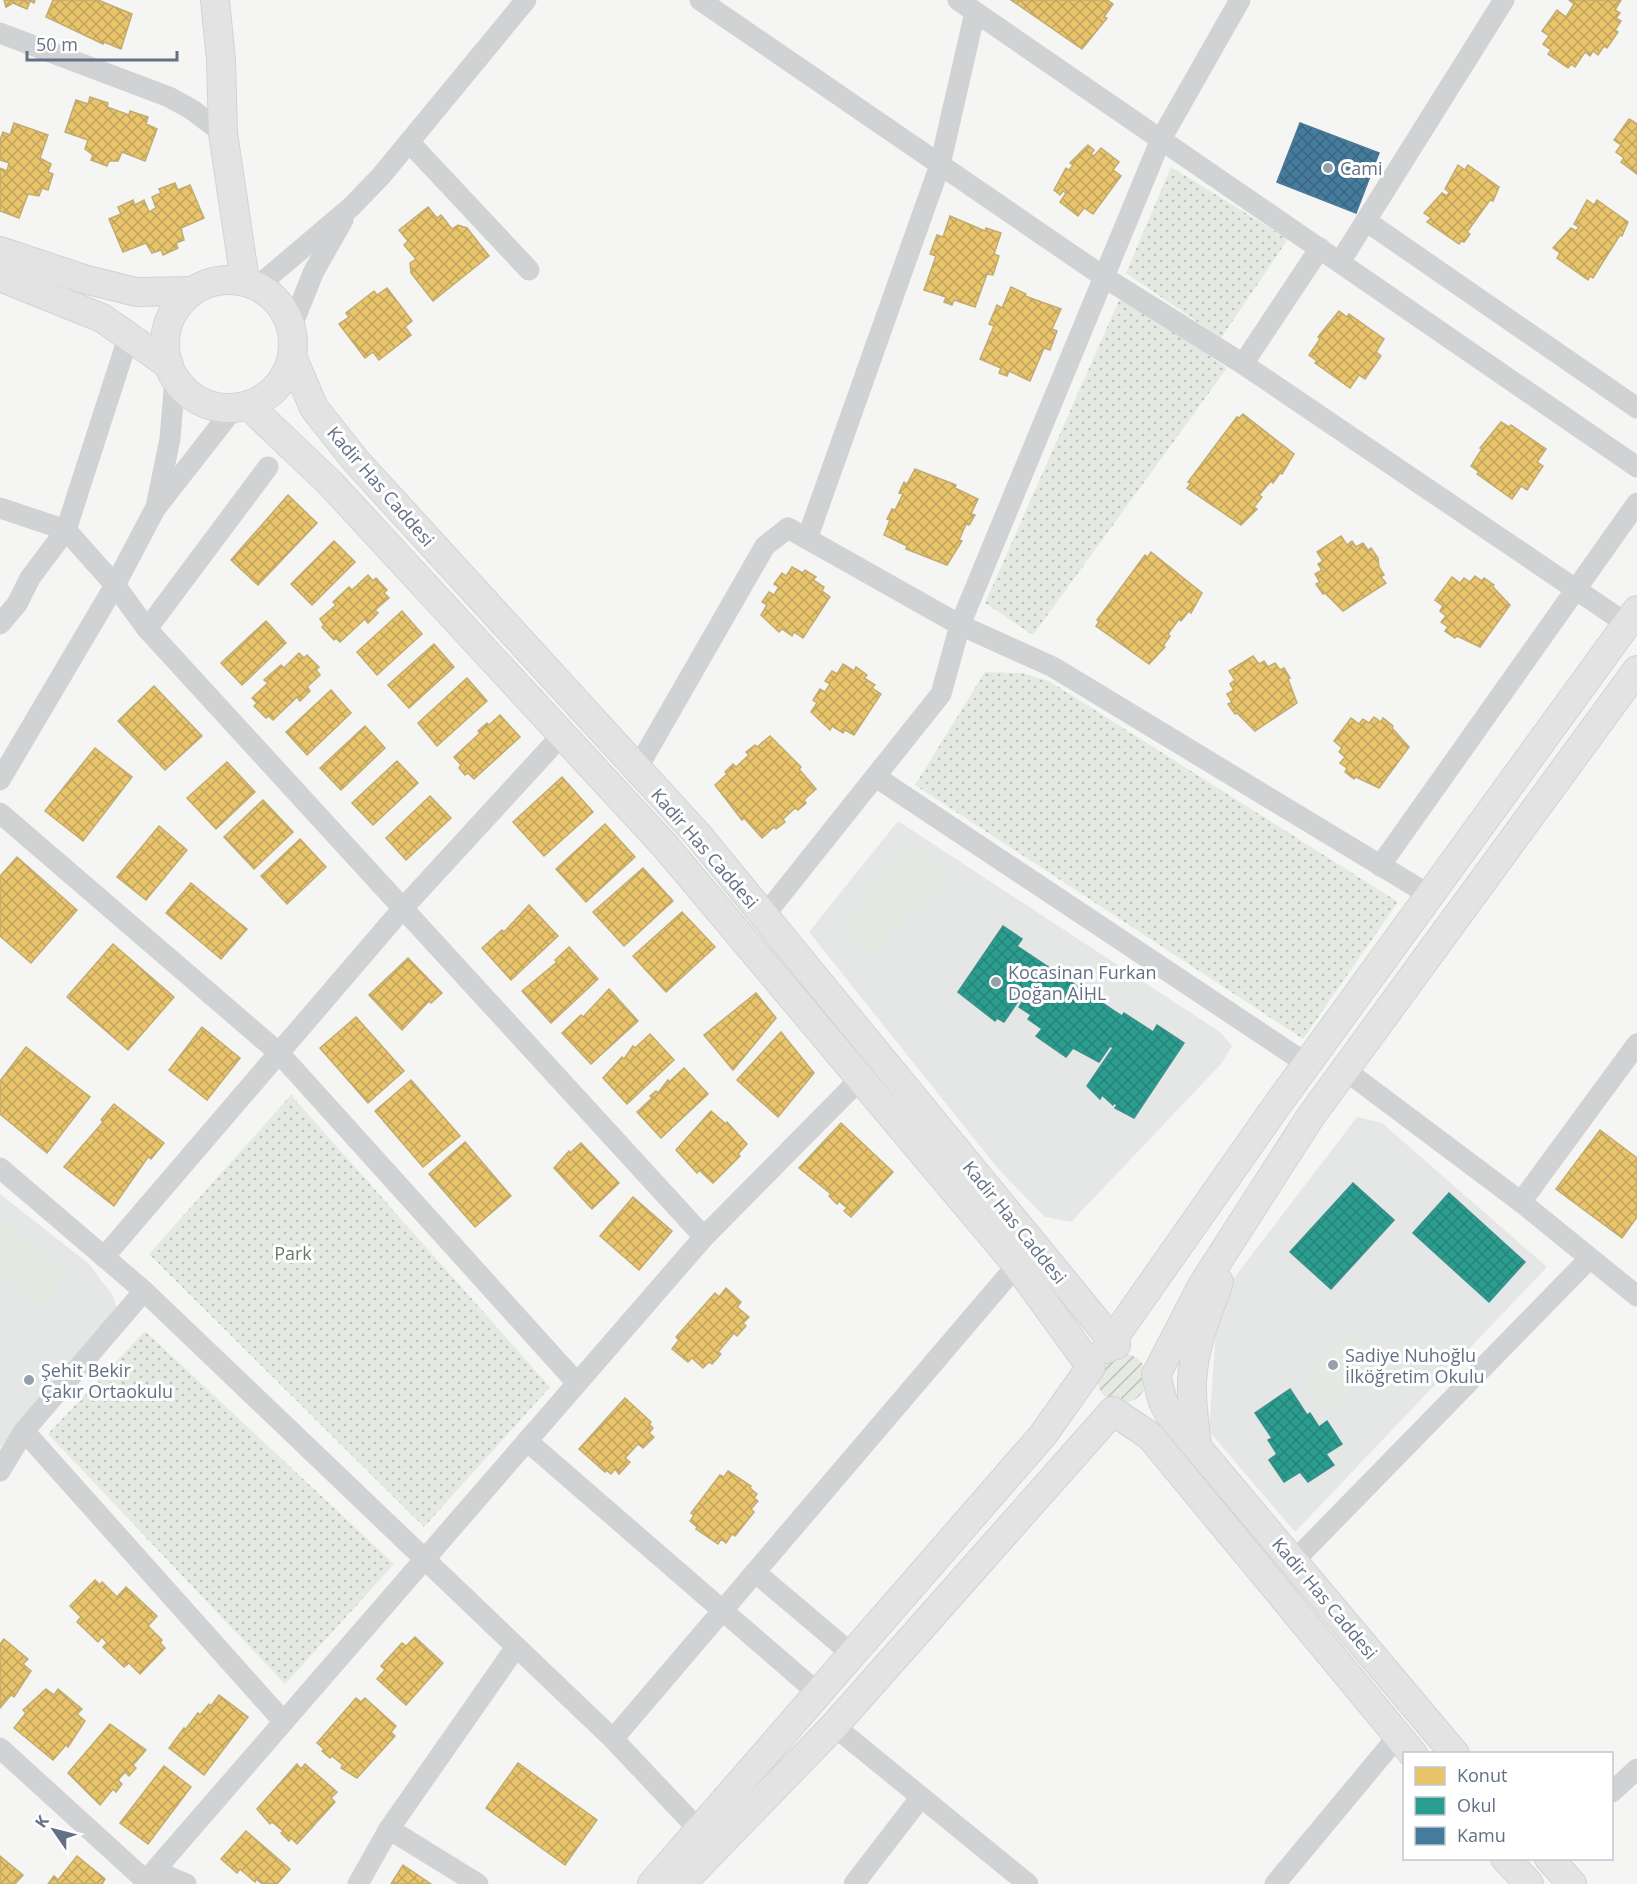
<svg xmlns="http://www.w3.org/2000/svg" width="1637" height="1884" font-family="'Open Sans',sans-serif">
<defs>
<pattern id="grass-dots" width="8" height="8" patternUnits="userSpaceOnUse" patternTransform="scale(1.5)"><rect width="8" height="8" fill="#e4e9e2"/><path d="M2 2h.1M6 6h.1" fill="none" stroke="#bcc1bd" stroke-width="1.8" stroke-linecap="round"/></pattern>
<pattern id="garden-furrows" width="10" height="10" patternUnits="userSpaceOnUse" patternTransform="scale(1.5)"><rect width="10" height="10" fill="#e4e9e2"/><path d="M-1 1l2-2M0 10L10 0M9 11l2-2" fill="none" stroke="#bcc1bd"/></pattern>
<pattern id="homes-cross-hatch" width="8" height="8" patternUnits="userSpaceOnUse" patternTransform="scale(1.5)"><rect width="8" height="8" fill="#e9c46a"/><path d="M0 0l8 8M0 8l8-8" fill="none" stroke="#c0a45d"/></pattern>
<pattern id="schools-cross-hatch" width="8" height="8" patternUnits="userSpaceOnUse" patternTransform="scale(1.5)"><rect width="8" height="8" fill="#2a9d8f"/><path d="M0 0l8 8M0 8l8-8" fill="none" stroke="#28847a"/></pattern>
<pattern id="public-cross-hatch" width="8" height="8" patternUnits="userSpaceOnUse" patternTransform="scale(1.5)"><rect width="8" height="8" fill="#457b9d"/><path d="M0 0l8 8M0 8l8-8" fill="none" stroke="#3b6580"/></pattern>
</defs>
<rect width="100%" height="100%" fill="#f5f6f4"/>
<g fill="#e5e6e6">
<polygon points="898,821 1220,1032 1232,1046 1222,1063 1071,1222 1045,1217 999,1170 809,932"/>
<polygon points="1357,1117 1382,1123 1547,1267 1295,1532 1209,1431 1218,1299"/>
<polygon points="0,1194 89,1264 113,1296 118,1313 0,1448"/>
</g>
<g fill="url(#grass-dots)">
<polygon points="1171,167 1288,239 1221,338 1126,273"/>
<polygon points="1121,296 1227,368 1033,635 985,603"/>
<polygon points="985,672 1022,673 1049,681 1398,902 1303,1039 915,785"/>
<polygon points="291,1095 550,1387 424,1527 149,1254"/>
<polygon points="145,1331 394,1564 285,1684 48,1434"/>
</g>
<circle fill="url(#garden-furrows)" cx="1122" cy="1378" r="25"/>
<g fill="#e4e9e2">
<polygon points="917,844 947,873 870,955 839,926"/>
<polygon points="3,1221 69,1275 42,1309 0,1274 0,1225"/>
<polygon points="1349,1329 1380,1356 1333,1408 1303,1382"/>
</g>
<g fill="url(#homes-cross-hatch)" stroke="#c1ab72" stroke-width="1.5">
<polygon points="4,0 35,0 34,3 30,1 27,9 13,3 6,7"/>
<polygon points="53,0 98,0 132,14 121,49 104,42 103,44 46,17"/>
<polygon points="1011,0 1107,0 1113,4 1104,17 1107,18 1082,49"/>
<polygon points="1569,0 1621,0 1615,10 1620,13 1616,18 1621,21 1615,30 1618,32 1607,48 1604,46 1598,55 1593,51 1590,56 1585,52 1575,67 1571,64 1568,68 1548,54 1551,50 1543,44 1549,36 1542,31 1557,10 1566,17 1574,4"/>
<polygon points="90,97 108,103 107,107 129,115 130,111 148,117 146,124 157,129 145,161 122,152 118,161 109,161 107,166 91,160 93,155 85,149 88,140 65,132 76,100 88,104"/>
<polygon points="1629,119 1637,124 1637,174 1621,162 1624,158 1616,152 1621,145 1614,140"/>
<polygon points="14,123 48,135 40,158 51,164 48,172 53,174 48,190 42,188 39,196 28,194 19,218 0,211 0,168 7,171 9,163 0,160 0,140 3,132 10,135"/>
<polygon points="1088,145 1094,150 1091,154 1094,156 1101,148 1119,162 1113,170 1121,176 1093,214 1084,208 1078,216 1060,202 1066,193 1063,191 1060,195 1054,190 1066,168 1069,170 1073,165 1070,163"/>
<polygon points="1458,165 1465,170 1468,165 1499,187 1493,201 1490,200 1467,232 1470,234 1464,242 1461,241 1459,244 1427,222 1431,218 1424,213 1442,193 1447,196 1449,192 1445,189"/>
<polygon points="175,183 178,190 190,185 204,218 181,228 184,240 176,243 178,248 163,255 161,250 152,253 146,243 123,252 109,219 121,214 118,207 133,200 135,205 144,200 149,212 156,208 152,197 161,193 159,189"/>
<polygon points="1587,200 1594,205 1597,200 1628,222 1622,236 1620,235 1593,278 1590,276 1588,280 1557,258 1560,253 1553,248 1571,228 1576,231 1579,227 1574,224"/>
<polygon points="428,207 437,218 441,215 452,229 458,225 467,228 489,256 433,301 411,273 410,263 416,259 404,245 408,241 399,230"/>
<polygon points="950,216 985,231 986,228 1001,233 994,254 999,256 993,275 987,274 975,307 954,300 952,305 944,302 946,297 924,290 936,256 930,254 937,235 943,237"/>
<polygon points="1011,287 1026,294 1025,296 1061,309 1052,329 1057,331 1050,350 1044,348 1030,381 1009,371 1007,376 999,373 1001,368 980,359 994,326 989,324 997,305 1002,308"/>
<polygon points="387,288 412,321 405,327 411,335 379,360 373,352 365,358 339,324 349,317 346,313 374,291 377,295"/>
<polygon points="1339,311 1347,317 1349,314 1384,339 1376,352 1381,356 1365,379 1359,375 1350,388 1315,363 1317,361 1309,355 1320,339 1318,337"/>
<polygon points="1243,414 1294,454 1282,474 1280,473 1273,483 1271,481 1259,495 1262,497 1254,507 1257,509 1241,525 1187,488 1191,483 1188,482 1221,438 1237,417 1239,418"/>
<polygon points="1501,422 1509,427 1511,425 1546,449 1537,462 1543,466 1527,490 1521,486 1512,499 1477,474 1479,472 1471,466 1482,449 1480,448"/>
<polygon points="915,469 956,485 955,488 978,499 971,514 975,515 969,525 966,524 959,540 962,541 947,565 906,549 907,546 884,535 890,520 887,519 892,509 895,510 903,494 899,493 904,482 907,484"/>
<polygon points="288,495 317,523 258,585 231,560"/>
<polygon points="1341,536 1347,545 1352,541 1356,547 1363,543 1368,550 1371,548 1378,558 1379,567 1384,575 1381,577 1386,583 1343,611 1325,593 1323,594 1316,584 1320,582 1315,574 1322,570 1318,564 1323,561 1317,552"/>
<polygon points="334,541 355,562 312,605 291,584"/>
<polygon points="1151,552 1202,593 1191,613 1189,611 1181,621 1179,619 1168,634 1170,636 1163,646 1165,647 1149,664 1096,626 1099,622 1097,620 1109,604 1145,555 1148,557"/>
<polygon points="792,567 803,573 805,570 816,577 813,580 824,587 822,591 830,597 803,638 794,632 792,636 782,629 779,632 761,615 767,605 762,602 769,592 774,595 779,587 774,584 782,573 786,576"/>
<polygon points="368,575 373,581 376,578 387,590 384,593 389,598 375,610 378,613 368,623 365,619 340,642 336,638 334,640 322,627 324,625 320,619 336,605 333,602 349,587 352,590"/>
<polygon points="1475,576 1482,581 1484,578 1494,585 1493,587 1510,605 1480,647 1457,636 1455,638 1445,631 1448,627 1441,622 1446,616 1440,611 1443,606 1435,600 1452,577 1460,583 1464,578 1470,582"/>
<polygon points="402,611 422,634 377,675 357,652"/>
<polygon points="266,621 286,643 242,685 221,663"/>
<polygon points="434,644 454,667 409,708 388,685"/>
<polygon points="299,653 304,658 307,655 319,667 316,670 320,675 307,687 310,691 300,701 297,697 273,720 269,716 266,718 254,706 257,703 252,698 268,683 264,680 281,665 284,668"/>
<polygon points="1253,656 1259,664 1264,661 1268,667 1275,663 1280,670 1284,668 1290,678 1288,679 1297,703 1255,731 1237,713 1235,714 1228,704 1232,702 1227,694 1234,690 1230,684 1235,680 1229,671"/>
<polygon points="843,664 854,671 856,667 867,675 864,678 875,685 872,688 881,694 854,735 845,730 843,733 832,726 830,730 811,712 817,703 813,700 820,689 825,692 830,684 825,681 832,671 837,674"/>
<polygon points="467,678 487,701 437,746 418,723"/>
<polygon points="154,686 202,736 165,770 118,721"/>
<polygon points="331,690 351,713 307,755 286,732"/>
<polygon points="500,715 520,737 474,779 468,773 465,775 459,768 461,765 454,757 480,733 478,731 487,723 489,725"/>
<polygon points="1374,717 1381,722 1383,718 1393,726 1392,728 1409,747 1379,788 1356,777 1354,779 1345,772 1347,768 1340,763 1345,757 1339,752 1342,748 1334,741 1351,718 1359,724 1363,719 1369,723"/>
<polygon points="365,726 385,748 341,790 320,768"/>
<polygon points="770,736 801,767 799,769 816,789 804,800 806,803 798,810 795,808 783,819 785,822 776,829 774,827 762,838 744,818 742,820 715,785 727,774 725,772 733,764 736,767 749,755 746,752 755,745 757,747"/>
<polygon points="95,748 132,777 83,841 45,811"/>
<polygon points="397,761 418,783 373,825 352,803"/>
<polygon points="227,762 255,792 216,829 187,798"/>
<polygon points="562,777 593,812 544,856 513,822"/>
<polygon points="430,796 451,818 406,860 386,838"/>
<polygon points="263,800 293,832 254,869 224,837"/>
<polygon points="605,824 635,857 586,902 556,869"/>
<polygon points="159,826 187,850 146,900 117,877"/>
<polygon points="300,839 326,867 287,904 261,876"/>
<polygon points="17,857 77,910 31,963 0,936 0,876"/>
<polygon points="643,868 673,901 624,946 593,912"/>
<polygon points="191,883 247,929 221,959 166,913"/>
<polygon points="529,905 558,936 511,980 482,948 502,930 504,932"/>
<polygon points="682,912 715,947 666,992 633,956"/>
<polygon points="113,944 174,997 128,1050 67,997"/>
<polygon points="569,947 598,979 551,1023 522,991 557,962 555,960"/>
<polygon points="408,958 442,993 431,1003 429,1001 402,1030 369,995"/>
<polygon points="609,989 638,1021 591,1064 562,1033 581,1015 583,1017"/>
<polygon points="756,993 776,1018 733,1070 704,1035"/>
<polygon points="356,1017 404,1071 368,1103 320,1048"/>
<polygon points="202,1027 240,1058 207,1100 169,1070"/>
<polygon points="781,1032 814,1073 778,1117 737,1080"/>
<polygon points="650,1034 674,1060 627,1104 603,1078 622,1057 624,1059 633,1046 635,1048"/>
<polygon points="26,1047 90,1097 47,1153 0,1114 0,1081"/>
<polygon points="684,1068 708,1094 661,1138 637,1112 652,1098 650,1096 656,1091 658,1093 668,1080 669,1082"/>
<polygon points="411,1080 460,1136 423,1167 375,1111"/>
<polygon points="114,1104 164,1143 151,1159 148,1157 114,1206 64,1167 103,1122 101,1120"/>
<polygon points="711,1111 726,1124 727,1122 747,1144 738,1154 740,1156 713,1183 699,1170 697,1173 676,1150"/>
<polygon points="841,1123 893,1172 851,1217 844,1211 847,1208 839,1201 837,1204 829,1196 831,1194 799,1168"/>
<polygon points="1600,1130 1637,1158 1637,1217 1622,1238 1556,1189"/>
<polygon points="465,1142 511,1196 475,1227 429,1174"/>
<polygon points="581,1143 619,1183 592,1209 554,1168 569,1151 570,1153"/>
<polygon points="633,1197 672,1231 639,1270 600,1236"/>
<polygon points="726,1288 741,1302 737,1307 749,1317 743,1323 746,1326 737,1336 734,1333 718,1352 721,1354 712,1364 709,1362 703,1368 692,1358 688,1362 672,1349 679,1340 676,1337 715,1293 719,1297"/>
<polygon points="625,1398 651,1422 649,1424 653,1428 649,1433 654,1437 643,1448 638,1444 625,1458 630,1462 619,1474 615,1469 611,1474 606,1470 605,1472 579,1449"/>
<polygon points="728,1471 751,1486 750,1488 757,1494 754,1498 758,1501 751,1509 754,1512 735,1536 732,1534 726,1543 721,1539 718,1544 696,1529 697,1527 690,1521 694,1515 691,1513 720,1475 724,1477"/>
<polygon points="95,1580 100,1585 102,1582 117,1597 126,1587 157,1616 148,1626 162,1640 160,1643 165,1648 140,1674 129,1663 124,1667 103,1647 107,1643 102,1637 98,1642 77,1622 81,1617 70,1606"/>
<polygon points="415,1637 443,1663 406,1705 377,1679 385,1670 381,1666 402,1643 406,1646"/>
<polygon points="4,1639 28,1659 23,1664 31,1671 14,1697 11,1695 0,1708 0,1644"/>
<polygon points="46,1689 54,1695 58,1689 82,1709 77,1714 85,1721 68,1747 66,1745 53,1760 14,1728 26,1713 23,1710"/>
<polygon points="219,1695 248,1717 204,1775 169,1748 184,1728 185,1730 198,1713 200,1715 209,1704 211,1706"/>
<polygon points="356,1698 361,1702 365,1698 396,1726 391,1732 395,1736 357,1778 341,1768 343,1765 332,1756 330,1758 322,1751 324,1749 317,1743"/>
<polygon points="110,1724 146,1750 133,1765 136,1768 129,1776 125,1772 118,1780 122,1784 116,1792 113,1789 100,1805 68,1773"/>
<polygon points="518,1763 597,1820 565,1865 486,1808"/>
<polygon points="297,1764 301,1769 305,1764 337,1792 331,1798 335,1802 297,1844 291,1838 289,1841 281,1833 283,1831 272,1822 270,1824 257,1809"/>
<polygon points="164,1766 191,1787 148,1844 120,1823"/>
<polygon points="246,1831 290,1869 277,1884 261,1883 256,1879 255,1882 240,1869 237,1873 221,1859"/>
<polygon points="0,1856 23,1875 15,1884 0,1884"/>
<polygon points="77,1856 105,1879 102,1884 48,1884 54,1876 58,1880"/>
<polygon points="403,1865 431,1884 391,1884"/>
</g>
<g fill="url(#schools-cross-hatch)" stroke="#3b908c" stroke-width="1.5">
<polygon points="1003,926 1022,939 1017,946 1122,1016 1124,1013 1153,1032 1157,1025 1184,1043 1134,1118 1115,1108 1117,1105 1114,1103 1113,1105 1102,1095 1100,1099 1087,1086 1113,1048 1110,1046 1099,1062 1073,1048 1066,1057 1036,1036 1042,1029 1028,1019 1031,1015 1019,1007 1028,993 1025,991 1004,1022 997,1018 995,1021 958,992"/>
<polygon points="1353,1183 1394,1220 1331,1289 1290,1252"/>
<polygon points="1449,1193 1525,1262 1489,1302 1413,1233"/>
<polygon points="1290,1389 1307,1415 1310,1413 1319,1427 1327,1421 1342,1444 1326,1454 1334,1465 1308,1482 1300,1472 1284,1482 1269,1460 1277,1454 1268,1440 1272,1438 1255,1413"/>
</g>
<polygon fill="url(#public-cross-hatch)" stroke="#4e7896" stroke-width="1.5" points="1300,123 1379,153 1356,213 1277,182"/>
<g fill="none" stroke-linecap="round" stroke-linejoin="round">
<defs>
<g id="secondary">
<polyline points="215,0 221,60 223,133 245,281"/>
<polyline points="0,251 84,279 136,292 192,291"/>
<polyline points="0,277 102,318 169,365"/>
<circle cx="229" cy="344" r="64"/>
<polyline points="292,356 314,408 356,461 698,835 1116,1345"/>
<polyline points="248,405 330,483 666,847 1017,1265 1091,1367 1043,1435 652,1884"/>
<polyline points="1106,1349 1275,1108 1637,610"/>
<path d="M1197,1446c-2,-21 -6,-43 -5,-65 2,-34 15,-67 27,-99"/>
<polyline points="1455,1754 1170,1415 1163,1402 1156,1375 1203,1284 1311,1116 1637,670"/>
<polyline points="1505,1858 1529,1884"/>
<polyline points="1549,1858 1572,1884"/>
<polyline points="681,1884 834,1726 1113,1411 1150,1436 1413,1754"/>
</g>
</defs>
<use href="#secondary" stroke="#d1d3d4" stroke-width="30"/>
<g stroke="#d1d2d3" stroke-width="21">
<polyline points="700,0 1104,277 1243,364 1627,624"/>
<polyline points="958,0 1637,467"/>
<polyline points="0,33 169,97 191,109 223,133"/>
<polyline points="410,143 529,270"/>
<polyline points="1366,221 1637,408"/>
<polyline points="1340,262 1504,0"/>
<polyline points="258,286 351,207 381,176 526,0"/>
<polyline points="291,328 314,271 343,220"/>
<polyline points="1243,364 1320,248"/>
<polyline points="157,502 170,439 175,378"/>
<polyline points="0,508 66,530 115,585 147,629 704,1237"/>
<polyline points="807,539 940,165 975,12"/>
<polyline points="0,624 17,604 30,578 66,530 129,335"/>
<polyline points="147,629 268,467"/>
<polyline points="637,769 765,546 788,528 960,625 1053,667 1431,896"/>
<polyline points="876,777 1307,1064"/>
<polyline points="0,780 115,585 155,509 234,408"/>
<polyline points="0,813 279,1053 577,1383"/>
<polyline points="1380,866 1637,503"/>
<polyline points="764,916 941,694 960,625 1161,139 1240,0"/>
<polyline points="1345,1070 1521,1202 1637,1296"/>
<polyline points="0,1168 144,1291 613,1739 699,1830"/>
<polyline points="1521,1202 1637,1044"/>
<polyline points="104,1257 404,907 562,735"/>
<polyline points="24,1431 283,1721"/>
<polyline points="527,1441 819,1694"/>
<polyline points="0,1471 24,1431 144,1291"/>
<polyline points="1294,1561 1590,1258"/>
<polyline points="755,1572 853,1655"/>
<polyline points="834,1726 1028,1884"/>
<polyline points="613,1739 1017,1265"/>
<polyline points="0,1748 146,1881"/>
<polyline points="1612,1792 1637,1769"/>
<polyline points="389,1829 478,1884"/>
<polyline points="155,1871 186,1884"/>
<polyline points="143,1884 704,1237 860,1079"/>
<polyline points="358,1884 389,1829 516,1647"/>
<polyline points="854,1884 921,1797"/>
<polyline points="1275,1884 1398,1736"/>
</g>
<use href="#secondary" stroke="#e3e3e4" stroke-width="28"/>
</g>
<g fill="#969fac" stroke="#fff" stroke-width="2">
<circle cx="1328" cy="168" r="6"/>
<circle cx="996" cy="982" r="6"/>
<circle cx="1333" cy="1365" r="6"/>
<circle cx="29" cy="1380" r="6"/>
</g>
<g text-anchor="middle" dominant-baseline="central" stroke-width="6" stroke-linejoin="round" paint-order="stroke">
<g font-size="18" fill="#637086" stroke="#fff" text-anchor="start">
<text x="1340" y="168">Cami</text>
<text x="1008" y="972">Kocasinan Furkan<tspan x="1008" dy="21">Doğan AİHL</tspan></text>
<text x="1345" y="1355">Sadiye Nuhoğlu<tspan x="1345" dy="21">İlköğretim Okulu</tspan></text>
<text x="41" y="1370">Şehit Bekir<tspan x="41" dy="21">Çakır Ortaokulu</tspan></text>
</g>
<g font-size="18" fill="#637086" stroke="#fff">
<text transform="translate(381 486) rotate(49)">Kadir Has Caddesi</text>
<text transform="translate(705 848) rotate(49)">Kadir Has Caddesi</text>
<text transform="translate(1015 1222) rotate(51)">Kadir Has Caddesi</text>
<text transform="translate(1325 1598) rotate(50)">Kadir Has Caddesi</text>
</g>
<g font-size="18" fill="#637d63" stroke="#fff">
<text x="293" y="1253">Park</text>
</g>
</g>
<rect x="1403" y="1752" width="210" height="108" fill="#ffffff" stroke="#c1c6cf" stroke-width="1.5"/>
<rect x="1415" y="1767" width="30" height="18" fill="#e9c46a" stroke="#c1c6cf" stroke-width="1.5"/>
<text x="1457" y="1782" font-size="18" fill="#637086">Konut</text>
<rect x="1415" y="1797" width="30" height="18" fill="#2a9d8f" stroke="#c1c6cf" stroke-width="1.5"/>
<text x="1457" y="1812" font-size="18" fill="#637086">Okul</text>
<rect x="1415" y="1827" width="30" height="18" fill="#457b9d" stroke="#c1c6cf" stroke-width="1.5"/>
<text x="1457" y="1842" font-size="18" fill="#637086">Kamu</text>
<g transform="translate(54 1830) rotate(305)" stroke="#ffffff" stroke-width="4.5" paint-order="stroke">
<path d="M0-4.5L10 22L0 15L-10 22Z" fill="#637086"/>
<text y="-9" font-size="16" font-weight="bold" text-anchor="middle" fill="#637086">K</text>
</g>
<path d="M27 51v9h150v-9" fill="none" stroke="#637086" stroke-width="3"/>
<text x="36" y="51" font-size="18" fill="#637086" stroke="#ffffff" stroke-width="4.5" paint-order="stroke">50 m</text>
</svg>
